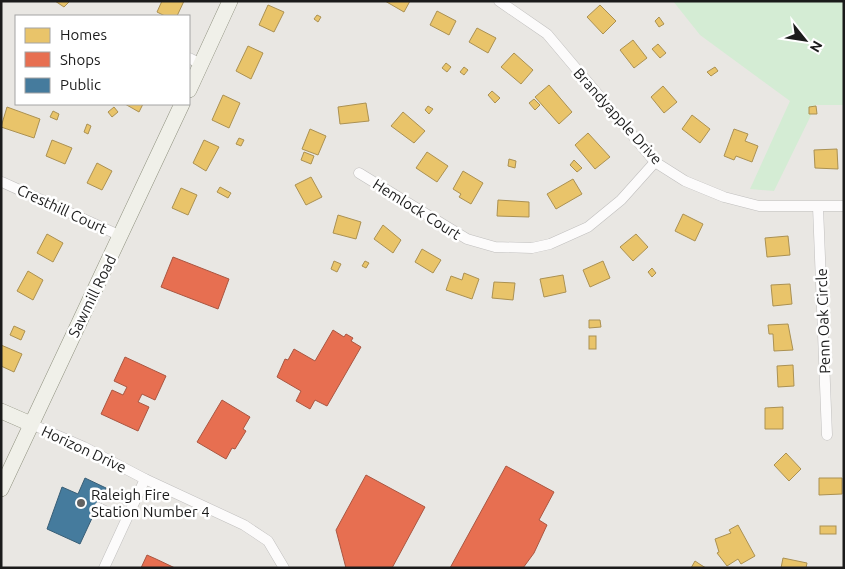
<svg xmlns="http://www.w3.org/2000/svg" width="845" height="569" font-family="Ubuntu,sans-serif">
<rect width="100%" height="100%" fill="#e9e7e3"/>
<polygon fill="#d4ecd4" points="673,1 844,1 844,105 816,105 774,191 750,189 790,101 700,35"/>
<g fill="#e9c46a" stroke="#ab9152">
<polygon points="55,1 70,1 64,7"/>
<polygon points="162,1 184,1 177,16 165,16 157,12"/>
<polygon points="385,1 410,1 404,12"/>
<polygon points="268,5 284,12 274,32 259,25"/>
<polygon points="600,5 616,21 603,34 587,17"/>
<polygon points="437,11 456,21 449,35 430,25"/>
<polygon points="317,15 321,17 318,22 314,19"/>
<polygon points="659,17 664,24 659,27 655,21"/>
<polygon points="477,28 496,38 488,53 469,42"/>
<polygon points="633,40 647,58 634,68 620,50"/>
<polygon points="658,44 666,53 660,58 652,49"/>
<polygon points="248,46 263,53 251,79 236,71"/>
<polygon points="514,53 533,70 521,84 501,67"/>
<polygon points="446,63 451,67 447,72 442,68"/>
<polygon points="464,67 468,70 464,75 460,72"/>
<polygon points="715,67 718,71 711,76 707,72"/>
<polygon points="549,85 572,112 559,124 535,97"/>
<polygon points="663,86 677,102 664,113 651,97"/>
<polygon points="492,91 500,98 495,103 488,95"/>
<polygon points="223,95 240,103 229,128 212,120"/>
<polygon points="534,99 540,105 535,110 529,103"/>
<polygon points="366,103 369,121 340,124 338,107"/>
<polygon points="125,104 143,104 139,112"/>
<polygon points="428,106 433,109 429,114 425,110"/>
<polygon points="816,106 817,114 809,114 809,107"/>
<polygon points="7,107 40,119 34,138 1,127"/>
<polygon points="114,107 118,112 112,117 108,112"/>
<polygon points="53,111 59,114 57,120 50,117"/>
<polygon points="403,112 425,131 414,143 391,126"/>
<polygon points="692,115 710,129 700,143 682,129"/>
<polygon points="87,124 91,126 88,134 84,132"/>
<polygon points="310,129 326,136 318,155 302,149"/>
<polygon points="734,129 748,134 745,141 758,146 752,162 736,156 734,160 724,156"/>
<polygon points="588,133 610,157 595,169 575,145"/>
<polygon points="239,138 244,140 241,146 236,144"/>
<polygon points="52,140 72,148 65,164 46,156"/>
<polygon points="204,140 219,147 206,171 193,163"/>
<polygon points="837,149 838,169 815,168 814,150"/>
<polygon points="304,152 314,156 311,164 301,160"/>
<polygon points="427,152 448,166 437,182 416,168"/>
<polygon points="509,159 516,161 515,168 508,166"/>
<polygon points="574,160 582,168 577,172 570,165"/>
<polygon points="97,163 112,171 102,190 87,183"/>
<polygon points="463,171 483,183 471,204 459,197 461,194 453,189"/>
<polygon points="311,177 322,197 306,205 295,185"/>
<polygon points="573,179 582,194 556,209 547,194"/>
<polygon points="220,187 231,193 228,198 217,192"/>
<polygon points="181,188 197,195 188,215 172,208"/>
<polygon points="498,200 529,202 529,217 497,216"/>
<polygon points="683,214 703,224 695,241 675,231"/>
<polygon points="338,215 361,222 356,239 333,233"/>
<polygon points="383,225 401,240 393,253 374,239"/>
<polygon points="47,234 63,243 53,262 37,253"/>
<polygon points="636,234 648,247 633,261 620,247"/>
<polygon points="788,236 790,255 767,257 765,238"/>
<polygon points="422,249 441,260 433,273 415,262"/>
<polygon points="334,261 341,264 337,272 331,269"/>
<polygon points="365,261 369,263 366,268 362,266"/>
<polygon points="603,261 610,278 590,287 583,270"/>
<polygon points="652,268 656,273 652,277 648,272"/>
<polygon points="28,271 43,280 33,300 17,291"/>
<polygon points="464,273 479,279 472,299 446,290 451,276 462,280"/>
<polygon points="563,275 566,292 544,297 540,279"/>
<polygon points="494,282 515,283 513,300 492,298"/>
<polygon points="790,284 792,304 773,306 771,285"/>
<polygon points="589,320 600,320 601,327 589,328"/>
<polygon points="788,324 793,350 774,351 773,334 769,334 768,325"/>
<polygon points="14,326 25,331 21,340 10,335"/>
<rect x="589" y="336" width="7" height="13"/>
<polygon points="1,345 22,354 14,372 1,366"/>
<polygon points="793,365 794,386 778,387 777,366"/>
<polygon points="783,407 783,429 765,429 765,408"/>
<polygon points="786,453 801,469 789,481 774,465"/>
<polygon points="819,478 842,478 842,494 819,495"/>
<polygon points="738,525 755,556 741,564 738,559 727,566 717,553 719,552 715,539 731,533 729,530"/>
<rect x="820" y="526" width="16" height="8"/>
<polygon points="783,558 807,563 806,568 781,568"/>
<polygon points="695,561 701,565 706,568 691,568"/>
</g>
<g fill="#e76f51" stroke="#aa5641">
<polygon points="173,257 229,279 218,309 161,287"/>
<polygon points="333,330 344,337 346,334 353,338 351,341 361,347 327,406 315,400 310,409 296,401 301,391 277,377 285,359 288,360 294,349 315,361"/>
<polygon points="125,357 166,376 155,400 142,394 138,402 149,407 138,431 101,414 112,390 123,395 127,387 114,381"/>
<polygon points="222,400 250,417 243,429 246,431 235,449 232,448 226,459 197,442"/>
<polygon points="506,466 554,492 539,520 547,525 534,553 523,568 450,568"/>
<polygon points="366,475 425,507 392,568 346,568 336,530"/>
<polygon points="147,555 156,559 175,568 141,568"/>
</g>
<polygon fill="#457b9d" stroke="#385e76" points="85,478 106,488 80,544 47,529 62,487 78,494"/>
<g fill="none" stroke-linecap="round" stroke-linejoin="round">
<defs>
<polyline id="lane" points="98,505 126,518"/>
<g id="street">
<polyline points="499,1 547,34 655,162 685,181 724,197 759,206 844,206"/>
<polyline points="189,58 201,64"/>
<polyline points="359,173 467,239 495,247 532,248 550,244 588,227 621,200 655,162"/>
<polyline points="2,182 121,236"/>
<polyline points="818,207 827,435"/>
<polyline points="31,424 84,447 145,479 244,525 268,541 284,568"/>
<polyline points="104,568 145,479"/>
</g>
<g id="secondary">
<polyline points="189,90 230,1"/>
<polyline points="1,411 31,424"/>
<polyline points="1,489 182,104"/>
</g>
</defs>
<use href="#lane" stroke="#c0bfbe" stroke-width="6"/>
<use href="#street" stroke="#c0bfbe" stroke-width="11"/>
<use href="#secondary" stroke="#8e907e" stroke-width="16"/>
<use href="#lane" stroke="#fcfbfb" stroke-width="5"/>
<use href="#street" stroke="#fcfbfb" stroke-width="10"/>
<use href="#secondary" stroke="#f0f0e9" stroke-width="15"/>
</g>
<circle fill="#636261" stroke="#fff" stroke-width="2" cx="81" cy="503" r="5"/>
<g text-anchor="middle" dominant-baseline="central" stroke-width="5" stroke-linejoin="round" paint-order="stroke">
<g font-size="15" fill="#1b1b1b" stroke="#fff">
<text transform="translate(618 116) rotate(48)">Brandyapple Drive</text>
<text transform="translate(62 209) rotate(25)">Cresthill Court</text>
<text transform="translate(417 209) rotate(32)">Hemlock Court</text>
<text transform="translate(92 296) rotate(-64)">Sawmill Road</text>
<text transform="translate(823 321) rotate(-92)">Penn Oak Circle</text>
<text transform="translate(84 449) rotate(25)">Horizon Drive</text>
</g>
<g font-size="15" fill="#1b1b1b" stroke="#fff" text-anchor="start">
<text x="91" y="494">Raleigh Fire<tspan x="91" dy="17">Station Number 4</tspan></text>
</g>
</g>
<rect width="845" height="569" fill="none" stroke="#1b1b1b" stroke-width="5"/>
<rect x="15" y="15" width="175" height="90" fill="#ffffff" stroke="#a4a4a4"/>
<rect x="25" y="28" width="25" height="15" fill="#e9c46a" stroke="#a4a4a4"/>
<text x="60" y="40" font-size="15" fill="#1b1b1b">Homes</text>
<rect x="25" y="52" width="25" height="15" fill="#e76f51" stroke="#a4a4a4"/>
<text x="60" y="65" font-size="15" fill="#1b1b1b">Shops</text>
<rect x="25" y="78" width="25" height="15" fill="#457b9d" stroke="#a4a4a4"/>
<text x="60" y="90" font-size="15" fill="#1b1b1b">Public</text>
<g transform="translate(805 40) rotate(120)" stroke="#ffffff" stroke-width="4" paint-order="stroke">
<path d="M0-4L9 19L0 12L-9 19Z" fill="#1b1b1b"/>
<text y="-8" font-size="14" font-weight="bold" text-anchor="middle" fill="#1b1b1b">N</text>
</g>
</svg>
